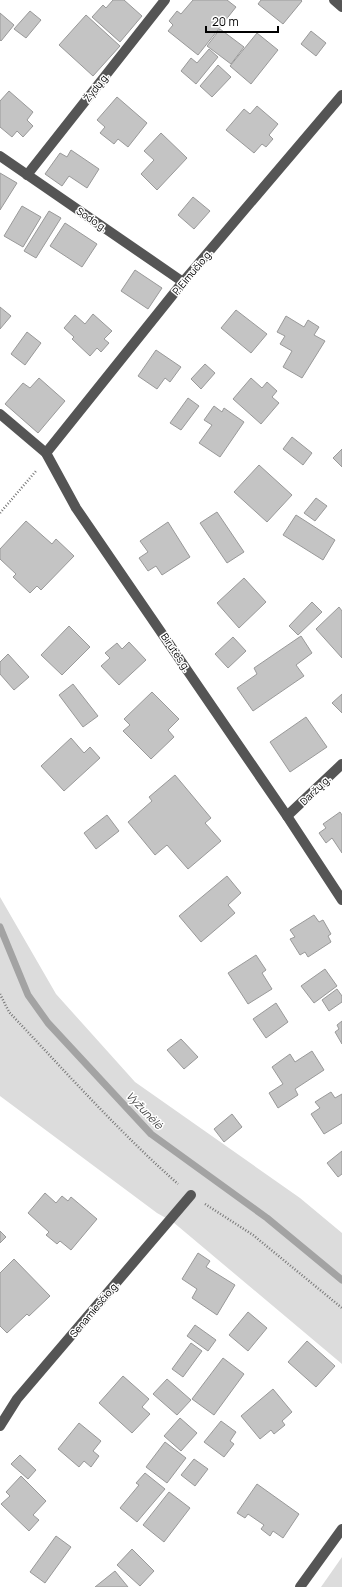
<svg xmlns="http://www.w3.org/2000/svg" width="342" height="1587" font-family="Manrope,sans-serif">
<rect width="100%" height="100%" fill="#fff"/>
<g fill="#dcdcdc">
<polygon points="0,897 56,994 135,1082 300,1198 342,1233 342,1364 173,1222 157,1213 0,1096"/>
<polygon points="342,1557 342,1587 321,1587"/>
</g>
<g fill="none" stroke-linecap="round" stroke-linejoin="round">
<polyline stroke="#a3a3a3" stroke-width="7" points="0,927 28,995 48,1023 151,1134 267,1218 342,1280"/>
</g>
<g fill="#c4c4c4" stroke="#999">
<polygon points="113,0 124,0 142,16 120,42 92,17 103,5 106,8"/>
<polygon points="193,0 227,0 236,7 198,55 168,31 173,25 169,21 177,11 181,14"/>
<polygon points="261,0 301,0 302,1 283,24 258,4"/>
<polygon points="30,11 41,20 26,38 14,29"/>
<polygon points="0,13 14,25 1,41 0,40"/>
<polygon points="86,15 120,46 93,76 59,45"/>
<polygon points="220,29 244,47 231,64 207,46"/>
<polygon points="311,31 326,43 316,56 301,44"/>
<polygon points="257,33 278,50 251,84 230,66"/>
<polygon points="209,49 218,57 196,84 181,71 191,58 197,63"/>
<polygon points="218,65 231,77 212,97 200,86"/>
<polygon points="9,91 33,112 27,120 33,126 23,137 17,131 12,137 0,127 0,101"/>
<polygon points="117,97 147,123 128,147 118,139 114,144 100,133 105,127 97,120"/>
<polygon points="257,106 278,124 269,135 273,139 266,147 262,144 254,153 226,130 244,109 250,114"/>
<polygon points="161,133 187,158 157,190 141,174 154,160 144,151"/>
<polygon points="71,150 99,169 87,188 69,176 62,186 45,174 60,153 67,157"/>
<polygon points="0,173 17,183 0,210"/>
<polygon points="193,197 210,211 194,229 178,215"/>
<polygon points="22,206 41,217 23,247 4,236"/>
<polygon points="49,211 61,218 36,258 24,251"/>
<polygon points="65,223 97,244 82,267 50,246"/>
<polygon points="135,270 162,288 148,309 121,291"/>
<polygon points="0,307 11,316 0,329"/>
<polygon points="236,310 267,334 251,353 221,328"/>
<polygon points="93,314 112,331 104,339 109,343 101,352 97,348 90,356 72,339 74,337 64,328 75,315 85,324"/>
<polygon points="286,316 304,327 308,320 319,327 314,335 325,341 302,378 283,367 292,351 280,344 285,336 277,332"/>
<polygon points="27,332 41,343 25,365 11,354"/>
<polygon points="156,350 181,367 170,382 165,378 157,389 138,376"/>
<polygon points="205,364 215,373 201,389 191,379"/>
<polygon points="39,378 65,401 38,433 5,404 23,383 30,388"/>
<polygon points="251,378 262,388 267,382 277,391 272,397 279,403 261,424 233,399"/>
<polygon points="188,398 199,406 181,430 170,423"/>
<polygon points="214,406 222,412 224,408 244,422 220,457 199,443 212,425 204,420"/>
<polygon points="292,437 312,453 303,465 283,449"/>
<polygon points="342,449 342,467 333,458"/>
<polygon points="259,465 292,495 267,522 234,492"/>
<polygon points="316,498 327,506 315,521 304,513"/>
<polygon points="217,512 244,552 227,563 200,523"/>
<polygon points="296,515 335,540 323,560 283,535"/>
<polygon points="26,521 52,544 56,539 74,556 41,590 37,586 30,593 13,577 16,574 0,559 0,549"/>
<polygon points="168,522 190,557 162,575 156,566 148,571 139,558 148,552 140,541"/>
<polygon points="244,578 266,602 239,628 217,603"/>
<polygon points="312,602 322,612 298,635 289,626"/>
<polygon points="339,607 342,611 342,658 316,629"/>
<polygon points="69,626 90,647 62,675 41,655"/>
<polygon points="301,636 312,653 296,665 304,676 253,711 237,688 257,674 254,668"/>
<polygon points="233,637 246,651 228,668 215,654"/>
<polygon points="129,642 146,660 119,685 101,666 110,658 105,653 117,643 122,649"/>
<polygon points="8,654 29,677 14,690 0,674 0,662"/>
<polygon points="73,684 98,716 83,727 59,695"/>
<polygon points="152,692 179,719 168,730 174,737 151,759 123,731 130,725 124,719"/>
<polygon points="342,694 342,713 332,703"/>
<polygon points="306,717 327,747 290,772 270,742"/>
<polygon points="71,738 84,753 90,747 100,758 64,791 41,766"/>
<polygon points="175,775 211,818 205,823 221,841 188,869 167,845 155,855 128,822 152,801 149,797"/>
<polygon points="340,812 342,815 342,853 332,838 326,843 319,833 326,828 323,824"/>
<polygon points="107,815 119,831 96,849 84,833"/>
<polygon points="227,876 241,893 228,905 235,913 201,942 179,916"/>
<polygon points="314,915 319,922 323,920 331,934 328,936 331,942 308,957 305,952 300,955 290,939 295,937 290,930"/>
<polygon points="256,955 266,970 262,973 272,989 248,1004 228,973"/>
<polygon points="325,969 337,986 314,1003 301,986"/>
<polygon points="337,989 342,996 342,1002 329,1011 322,1000"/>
<polygon points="276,1003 288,1022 266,1038 253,1019"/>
<polygon points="342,1021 342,1044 335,1032 339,1029 337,1025"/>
<polygon points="181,1039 198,1057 184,1069 167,1050"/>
<polygon points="312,1051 324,1070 295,1089 298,1095 278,1108 269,1093 283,1084 272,1067 290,1054 295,1062"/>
<polygon points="331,1092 335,1098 342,1094 342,1123 324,1134 311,1114 320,1108 315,1102"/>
<polygon points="232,1114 242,1127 224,1142 214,1129"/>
<polygon points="342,1151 342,1174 338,1177 327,1163"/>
<polygon points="45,1193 56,1203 62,1196 68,1201 71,1197 97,1219 71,1250 60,1241 57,1244 46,1235 49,1232 28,1213"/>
<polygon points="0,1231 6,1237 0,1243"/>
<polygon points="198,1253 210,1261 206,1267 235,1285 217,1315 192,1298 197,1289 182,1279"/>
<polygon points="14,1259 50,1296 29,1316 27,1314 7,1333 0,1326 0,1273"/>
<polygon points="248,1312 267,1328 248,1351 229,1335"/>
<polygon points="195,1325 216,1340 208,1351 187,1336"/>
<polygon points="307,1341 335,1366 316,1387 288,1362"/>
<polygon points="191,1343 202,1351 183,1377 172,1369"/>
<polygon points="223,1358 244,1374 214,1415 192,1399"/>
<polygon points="123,1376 149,1399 142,1407 150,1414 132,1433 99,1403"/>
<polygon points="167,1379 191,1400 177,1415 153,1394"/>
<polygon points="273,1389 292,1412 282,1421 285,1425 274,1434 271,1430 260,1439 241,1416"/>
<polygon points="180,1418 197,1433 181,1451 164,1436"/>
<polygon points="221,1421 236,1432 230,1441 234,1444 224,1457 204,1442"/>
<polygon points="79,1423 101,1441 93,1451 99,1456 91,1467 84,1461 79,1467 58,1449"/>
<polygon points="165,1442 186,1458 167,1483 146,1467"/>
<polygon points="20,1455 36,1470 28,1479 11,1464"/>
<polygon points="194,1459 208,1469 195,1486 181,1475"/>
<polygon points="145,1473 165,1489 137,1522 120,1508 139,1485 136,1483"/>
<polygon points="21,1476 46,1501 33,1515 39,1520 29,1531 1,1504 10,1496 6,1492"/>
<polygon points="257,1484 299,1514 283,1538 273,1531 270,1536 261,1529 264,1525 248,1514 245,1518 237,1513"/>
<polygon points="169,1492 190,1508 164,1542 143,1525"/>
<polygon points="56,1536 71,1547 45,1583 30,1572"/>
<polygon points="132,1549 154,1571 140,1586 117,1565"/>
<polygon points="115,1571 128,1587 95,1587"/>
</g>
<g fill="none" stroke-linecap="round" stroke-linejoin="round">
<g stroke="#777" stroke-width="2.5" stroke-dasharray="1 2" stroke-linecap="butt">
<polyline points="0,513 36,471"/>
<path d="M0,994l9,18c55,58 109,119 169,172"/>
<polyline points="205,1204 253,1235 342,1308"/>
</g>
<g stroke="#555" stroke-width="10">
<polyline points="334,0 342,7"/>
<polyline points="0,156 183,282"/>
<polyline points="27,175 165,0"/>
<polyline points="0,414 46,453 76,508 287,816 342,900"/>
<polyline points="46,453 183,282 342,95"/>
<polyline points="287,816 342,764"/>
<polyline points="0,1426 17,1399 191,1195"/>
<polyline points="300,1587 342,1529"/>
</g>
</g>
<g text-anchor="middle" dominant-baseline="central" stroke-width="3" stroke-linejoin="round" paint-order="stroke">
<g font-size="10" fill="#000" stroke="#fff">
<text transform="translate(96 87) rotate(-52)">Žydų g.</text>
<text transform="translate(92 219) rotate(34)">Sodo g.</text>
<text transform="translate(192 272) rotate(-50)">P. Eimučio g.</text>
<text transform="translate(176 652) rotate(56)">Birutės g.</text>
<text transform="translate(315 790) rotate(-44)">Daržų g.</text>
<text transform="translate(94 1309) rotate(-50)">Senamiesčio g.</text>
</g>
<g font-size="11" font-style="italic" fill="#444" stroke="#fff">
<text transform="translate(145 1110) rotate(46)">Vyžunėlė</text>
</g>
</g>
<path d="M206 26v6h72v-6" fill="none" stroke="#000000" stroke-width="2"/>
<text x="212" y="26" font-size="12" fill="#000000" stroke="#ffffff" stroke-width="3" paint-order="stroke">20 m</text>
</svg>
